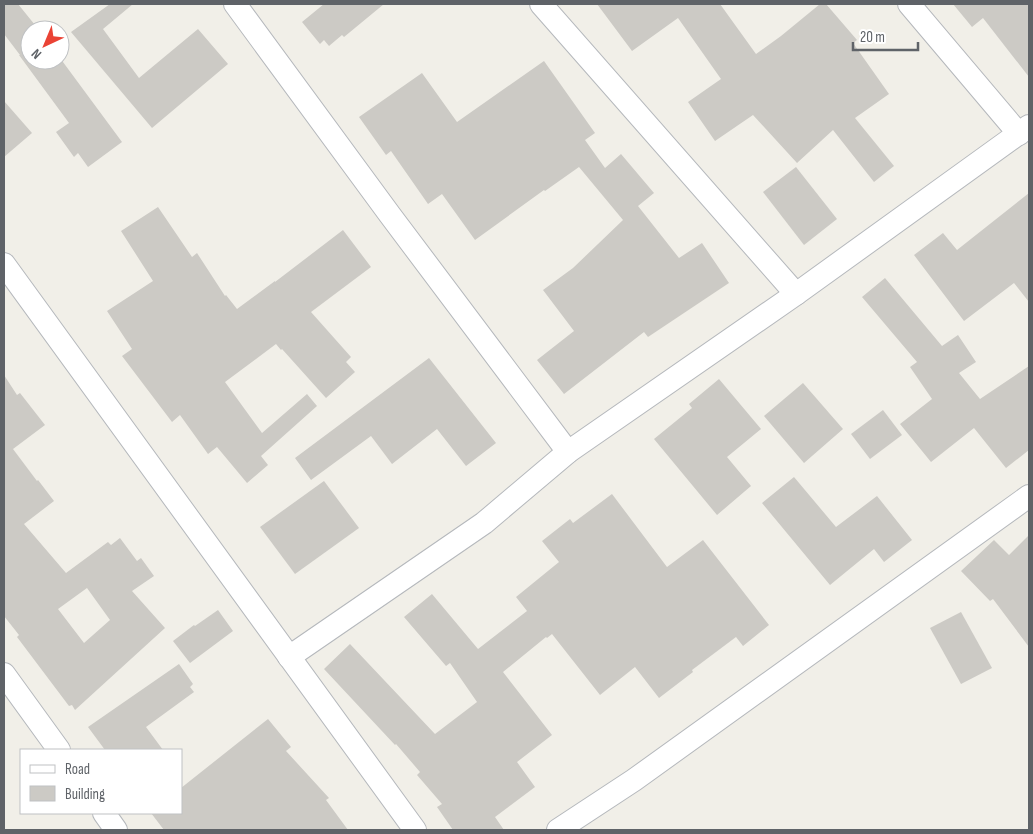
<svg xmlns="http://www.w3.org/2000/svg" width="1033" height="834" font-family="'Sofia Sans Condensed',sans-serif">
<rect width="100%" height="100%" fill="#f1efe8"/>
<g fill="#cccac5" fill-rule="evenodd">
<polygon points="4,4 18,4 39,30 30,30 30,60 60,60 60,56 60,58 122,142 88,167 78,153 74,157 56,132 69,123 19,55 20,55 4,34"/>
<polygon points="110,4 133,4 103,29 139,78 198,29 228,64 152,128 71,32"/>
<polygon points="324,4 384,4 344,37 342,35 329,46 324,40 320,44 302,22"/>
<polygon points="597,4 720,4 756,54 781,36 820,4 826,4 857,40 853,43 889,94 855,118 894,166 874,182 833,130 797,163 753,115 715,141 688,102 721,79 678,18 632,51"/>
<polygon points="953,4 1029,4 1029,77 983,18 972,27"/>
<polygon points="544,61 595,133 585,140 605,168 621,154 654,193 638,206 679,258 702,243 729,283 648,337 644,332 564,394 537,360 574,331 543,290 573,268 623,220 579,167 545,191 544,190 475,240 442,194 428,204 391,151 386,155 359,117 422,73 457,122"/>
<polygon points="4,101 32,133 4,157"/>
<polygon points="796,167 837,219 804,245 763,192"/>
<polygon points="1029,193 1029,302 1014,283 964,321 914,255 943,233 957,250"/>
<polygon points="158,207 192,257 197,253 225,296 226,295 237,309 275,281 275,282 343,230 371,267 311,312 351,357 346,362 355,372 326,398 282,349 281,350 276,344 225,382 262,433 307,394 317,406 261,456 268,465 247,483 217,447 208,454 180,415 172,422 122,356 132,349 107,311 153,281 121,231"/>
<polygon points="885,278 942,346 958,335 976,362 959,373 980,399 1029,366 1029,450 1006,468 974,428 931,462 900,424 932,399 910,367 917,362 862,297"/>
<polygon points="429,358 496,443 466,466 437,429 392,464 371,436 311,480 295,458"/>
<path d="M4,375l13,20 3,-2 25,32 -32,24 24,32 1,-1 16,21 -30,23 42,49 42,-31 3,3 9,-7 17,23 4,-3 13,18 -22,15 33,37 -90,82 -3,-5 -3,1 -52,-69 2,-2 -15,-19zM87,588l23,32 -26,23 -26,-34z"/>
<polygon points="719,379 761,429 727,457 751,486 717,515 654,439 692,408 689,404"/>
<polygon points="803,383 843,429 804,463 764,416"/>
<polygon points="883,410 902,435 870,459 851,434"/>
<polygon points="794,477 836,527 877,496 912,540 884,562 874,549 830,585 762,503"/>
<polygon points="324,481 359,528 295,574 260,527"/>
<polygon points="612,494 667,567 703,540 769,625 743,646 736,637 692,670 693,672 659,698 635,667 600,695 552,634 547,638 546,637 503,672 552,735 517,762 535,787 495,817 504,830 453,830 437,807 442,804 417,775 420,772 396,744 395,745 324,669 350,644 435,734 477,702 450,663 446,666 404,617 432,594 478,649 527,611 516,597 559,562 542,541 570,519 573,523"/>
<polygon points="1029,535 1029,647 993,599 990,601 961,571 994,540 1009,555"/>
<polygon points="218,610 233,631 190,663 173,641 194,625 195,626"/>
<polygon points="961,612 992,668 961,684 930,628"/>
<polygon points="179,664 193,684 190,687 194,692 146,727 163,750 105,750 88,727"/>
<polygon points="268,719 291,747 286,751 329,798 326,800 348,830 164,830 151,813 181,813 181,788"/>
</g>
<g fill="none" stroke-linecap="round" stroke-linejoin="round">
<defs>
<g id="street">
<polyline points="235,4 390,215 568,452"/>
<polyline points="541,4 796,294"/>
<polyline points="909,4 1019,134"/>
<polyline points="4,264 415,830"/>
<polyline points="289,657 484,523 568,452 796,294 1029,126"/>
<polyline points="4,674 59,750"/>
<polyline points="104,813 116,830"/>
<polyline points="558,830 634,780 1029,496"/>
</g>
</defs>
<use href="#street" stroke="#b5b8bc" stroke-width="24"/>
<use href="#street" stroke="#fff" stroke-width="22"/>
</g>
<rect width="1033" height="834" fill="none" stroke="#5f6368" stroke-width="10"/>
<rect x="20" y="749" width="162" height="65" fill="#ffffff" stroke="#bfc1c3"/>
<rect x="30" y="765" width="25" height="8" fill="#ffffff" stroke="#bfc1c3"/>
<text x="65" y="774" font-size="15" fill="#5f6368">Road</text>
<rect x="30" y="786" width="25" height="15" fill="#cccac5" stroke="#bfc1c3"/>
<text x="65" y="799" font-size="15" fill="#5f6368">Building</text>
<g transform="translate(45 45) rotate(224)"><circle r="24" fill="#ffffff" stroke="#bfc1c3"/>
<path d="M0-4L9 19L0 12L-9 19Z" fill="#ea4335"/>
<text y="-8" font-size="14" font-weight="bold" text-anchor="middle" fill="#5f6368">N</text>
</g>
<path d="M853 42v8h65v-8" fill="none" stroke="#5f6368" stroke-width="2.5"/>
<text x="860" y="42" font-size="15" fill="#5f6368" stroke="#ffffff" stroke-width="4" paint-order="stroke">20 m</text>
</svg>
